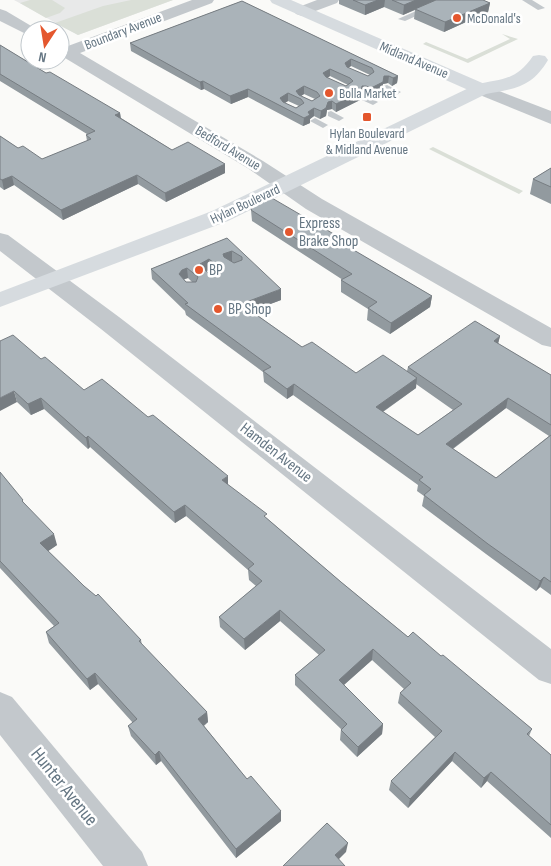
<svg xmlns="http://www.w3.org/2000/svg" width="551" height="866" font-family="'Sofia Sans Condensed',sans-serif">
<rect width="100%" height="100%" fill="#fafaf8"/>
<polygon fill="#e8e9e9" points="14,0 173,0 78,35"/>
<g fill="#dadfd7">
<polygon points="30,0 52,0 65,8 60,13 46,18 20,3"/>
<polygon points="131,0 173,0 78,35 55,23 103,6"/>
<polygon points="502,34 518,39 468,63 423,44 426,42 467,59 510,39"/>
<polygon points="433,147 523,191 519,194 429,149"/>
</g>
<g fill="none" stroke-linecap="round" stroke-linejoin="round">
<g fill="#c3c8cc" fill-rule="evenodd">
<polygon points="441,0 452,0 405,21 398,19"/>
<polygon points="522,0 532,0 545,8 538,10"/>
<polygon points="387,85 401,92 396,95 384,90 384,86"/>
<polygon points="365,95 378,102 373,105 362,100 362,96"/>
<polygon points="331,111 344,118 339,121 328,116 328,112"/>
<polygon points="315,118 328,125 323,128 310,121"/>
</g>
<g fill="#c3c8cc" fill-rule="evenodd">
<polygon points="192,0 214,0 212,3 80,53 263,161 322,199 551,328 551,347 542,345 306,209 249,169 60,55 60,43 68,46"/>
<polygon points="317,0 339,0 337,3 302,16 296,14 294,11 296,8"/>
<polygon points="0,9 6,11 38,30 30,30 30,36 0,21"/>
<polygon points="0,233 8,235 119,317 551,649 551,684 539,680 101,329 0,251"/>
<polygon points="0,692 12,697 142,852 148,866 103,866 0,735"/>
</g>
<polygon fill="#c3c8cc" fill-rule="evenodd" points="481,84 551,111 551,124 475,93 472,89 475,85"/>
<polygon fill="#d6dbdf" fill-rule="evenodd" points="270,0 291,0 487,85 490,89 487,93 481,94 475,93 272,3"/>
<path fill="#d6dbdf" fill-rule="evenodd" d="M539,55l6,1 3,4c-16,27 -33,29 -62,34l-258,127 -228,86v-15l212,-81 263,-126c27,-7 40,-3 58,-29z"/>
</g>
<g fill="#929a9f" fill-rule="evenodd">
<polygon points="339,0 483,0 490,3 488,12 444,32 414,19 415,10 403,15 384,7 365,15 339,4"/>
<path d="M242,1l156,75 -1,7 -5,3 -4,-3 -5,1 -1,6 -12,6 -4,-3 -5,1 -1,6 -24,12 -4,-3 -5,1 -1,6 -6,3 -6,-3 -4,3v4l-7,3 -55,-29 -17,7 -27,-15 -3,1 -70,-39 -1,-8zM351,66l19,9 -2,1 -20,-8zM330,76l18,9 -2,1 -19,-8zM304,94l11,5 -3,2 -11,-5zM288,101l11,5 -3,2 -11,-5z"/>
<polygon points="0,45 46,73 120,113 121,118 172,150 225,164 225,173 166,202 138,184 63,220 14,185 4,190 0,187 0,136 18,148 42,159 87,141 86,135 87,134 0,81"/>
<polygon points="551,168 551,204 530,194 533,179"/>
<polygon points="251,210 356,247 355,251 432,296 430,307 390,334 367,320 368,309 341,292 341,280 343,280 252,221"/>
<path d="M227,238l54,62 -30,11 51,36 54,26 51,-2 1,-4 92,-31 -2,8 53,31v220l-11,-8 -4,4 -50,-37 -64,-48 2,-10 -7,-5 1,-6 -125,-90 -6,4 -23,-17 -1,-10 -77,-57 -1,-4 -33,-32 -1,-10zM210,269l5,4h-7l-1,-2zM188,278l4,4h-6l-2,-3zM416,384l37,26 -35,25 -35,-23 33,-24zM506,408l43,28 -53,42 -43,-29z"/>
<polygon points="0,341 41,359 84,390 228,485 341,582 408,637 441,656 532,729 529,736 551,755 551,838 487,781 481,788 452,761 408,808 389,790 391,781 435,737 398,703 400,693 404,689 372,660 344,685 383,724 382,734 357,757 340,740 341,729 295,685 295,675 319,655 280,621 245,650 220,627 219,617 256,586 249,580 248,570 186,516 175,523 90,447 88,449 44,409 31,415 17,402"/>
<polygon points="0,472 57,545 48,551 84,586 141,640 142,645 207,712 208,722 204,726 281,821 236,858 161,761 156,765 131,736 128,726 133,723 98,684 90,690 49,643 46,632 54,626 0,568"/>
</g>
<g fill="#777d82">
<polygon points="378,0 385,0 384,7 365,15 365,5"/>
<polygon points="416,0 436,0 403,15 404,5"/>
<polygon points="490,3 488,12 444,32 445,22"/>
<polygon points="351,59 351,66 344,71 345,63"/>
<polygon points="330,69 330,76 323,81 323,73"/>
<polygon points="384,76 389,76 388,83 383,84 382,90 370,96 371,88"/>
<polygon points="398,76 397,83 392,86 393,78"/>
<polygon points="203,81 204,89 201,90 200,82"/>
<polygon points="304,86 304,94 298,98 296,91"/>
<polygon points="362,86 366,86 366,93 361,94 360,100 336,112 336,104"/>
<polygon points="248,89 248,97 231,104 230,96"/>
<polygon points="288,93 288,101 280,106 280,98"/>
<polygon points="332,101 332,109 327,110 326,116 320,119 321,111 328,102"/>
<polygon points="314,108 314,116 310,119 310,123 303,126 304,118 308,112"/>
<polygon points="120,113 121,122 115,115"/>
<polygon points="225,164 225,173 166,202 165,193"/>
<polygon points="137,175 138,184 63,220 61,210"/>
<polygon points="12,176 14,185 4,190 2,180"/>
<polygon points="232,251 232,261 224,265 223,254"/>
<polygon points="209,259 210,269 201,275 200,264"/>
<polygon points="187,268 188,278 182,280 179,274 182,270"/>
<polygon points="281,289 281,300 241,315 241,304"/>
<polygon points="432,296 430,307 390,334 391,323"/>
<polygon points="500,336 497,347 494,341"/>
<polygon points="417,378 416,388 375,417 376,407"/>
<polygon points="294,384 293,395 287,399 287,389"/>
<polygon points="14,391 17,402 0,411 0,398"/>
<polygon points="41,398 44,409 31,415 28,404"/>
<polygon points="508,398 506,408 444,455 446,444"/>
<polygon points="88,436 90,447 88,449 86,438"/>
<polygon points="228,476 228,487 222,480"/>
<polygon points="185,505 186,516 175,523 174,512"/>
<polygon points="54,534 57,545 44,554 40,543"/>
<polygon points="544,577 540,587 536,591 540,581"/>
<polygon points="280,610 280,621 245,650 244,639"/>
<polygon points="373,649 372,660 338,690 339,680"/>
<polygon points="95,673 98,684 90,690 87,679"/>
<polygon points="207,712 208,722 199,729 198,719"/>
<polygon points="383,724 382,734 357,757 358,747"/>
<polygon points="159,751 161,761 156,765 155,755"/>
<polygon points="455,752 452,761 408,808 410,799"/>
<polygon points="491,772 487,781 481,788 484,778"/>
<polygon points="281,811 281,821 236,858 236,849"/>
<polygon points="348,843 346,852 334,864 335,855"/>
</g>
<g fill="#aab3b9" stroke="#777d82" fill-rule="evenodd">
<polygon points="353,0 378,0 365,5"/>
<polygon points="392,0 416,0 404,5"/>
<polygon points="436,0 483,0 490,3 445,22 415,9"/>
<path d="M242,1l156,75 -5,2 -4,-2h-5l-1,6 -12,6 -5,-2h-4l-1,6 -25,12 -4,-3 -4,1 -2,6 -5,3 -7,-3 -6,4 2,3 -6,3 -56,-29 -18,7 -27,-15 -3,1 -70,-39zM351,59l21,9 2,4 -6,4 -21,-9 -2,-4zM330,69l20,9 3,3 -7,5 -20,-9 -3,-4zM304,86l13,6 3,4 -8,5 -13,-6 -3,-4zM288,93l13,6 3,4 -8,5 -13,-6 -3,-4z"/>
<polygon points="0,45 46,73 50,72 120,113 115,115 172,150 188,142 225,164 165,193 137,175 61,210 12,176 2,180 0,179 0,136 18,148 23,146 42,159 91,139 86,135 95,131 0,74"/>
<polygon points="551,168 551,187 533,179"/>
<polygon points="265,194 356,247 352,249 432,296 391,323 368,308 377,302 341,280 352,274 251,210 260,196"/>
<path d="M227,238l54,51 -40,15 61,43 10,-5 44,31 27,-18 34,23 -41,29 42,28 44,-31 -54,-37 67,-46 25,15 -6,5 57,34v50l-43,-27 -62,46 50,34 55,-43v147l-7,-5 -4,4 -52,-37 -64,-49 7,-6 -12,-9 4,-3 -129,-93 -7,5 -24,-18 8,-4 -86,-63 3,-1 -37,-34zM232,251l10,6v3l-8,3 -10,-6 -1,-3zM209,259l11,9 -4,5h-8l-8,-9zM187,268l11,9 -2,5h-10l-7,-8 3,-4z"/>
<polygon points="13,335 41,359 45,357 84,390 102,379 148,417 153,415 228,476 222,480 267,514 264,516 341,582 408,637 413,632 441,656 443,655 532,729 527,734 551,755 551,825 491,772 484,778 455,752 410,799 391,781 442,731 400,693 411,683 373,649 339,680 383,724 358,747 341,730 347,724 295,675 325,650 280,610 244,639 219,617 262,581 248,569 254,564 185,505 174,512 88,436 86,438 41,398 28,404 14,391 0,398 0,341"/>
<polygon points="0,472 23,500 22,501 54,534 40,543 84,586 96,596 98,594 141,640 139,641 207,712 198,719 247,779 251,776 281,811 236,849 159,751 155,755 128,726 137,719 95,673 87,679 46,632 59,623 0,561"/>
<polygon points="327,823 348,843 335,855 345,866 283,866"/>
</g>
<g fill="#e4572e" stroke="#fff" stroke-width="2">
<circle cx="457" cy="18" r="5"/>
<circle cx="329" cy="93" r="5"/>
<rect x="362" y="112" width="10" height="10" rx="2.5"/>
<circle cx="289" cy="232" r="5"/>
<circle cx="199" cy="270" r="5"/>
<circle cx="218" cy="309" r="5"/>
</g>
<g text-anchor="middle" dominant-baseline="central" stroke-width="5" stroke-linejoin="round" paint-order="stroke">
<g font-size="14" fill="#657683" stroke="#fff" text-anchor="start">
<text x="467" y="18">McDonald's</text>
<text x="339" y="93">Bolla Market</text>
<text x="367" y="133" text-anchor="middle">Hylan Boulevard<tspan x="367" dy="16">&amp; Midland Avenue</tspan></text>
</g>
<g font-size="14" fill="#657683" stroke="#fff">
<text transform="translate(123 31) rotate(-21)">Boundary Avenue</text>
<text transform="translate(414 60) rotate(23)">Midland Avenue</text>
<text transform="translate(228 148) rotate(31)">Bedford Avenue</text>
<text transform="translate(245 204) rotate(-25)">Hylan Boulevard</text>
</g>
<g font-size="16" fill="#657683" stroke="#fff" text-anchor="start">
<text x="299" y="223">Express<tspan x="299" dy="18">Brake Shop</tspan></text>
<text x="209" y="270">BP</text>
<text x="228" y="309">BP Shop</text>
</g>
<g font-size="16" fill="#657683" stroke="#fff">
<text transform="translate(276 453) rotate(38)">Hamden Avenue</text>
</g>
<g font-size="19" fill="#657683" stroke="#fff">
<text transform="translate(64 787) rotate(51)">Hunter Avenue</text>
</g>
</g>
<g transform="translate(45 45) rotate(192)"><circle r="24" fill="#ffffff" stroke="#c1c8cd"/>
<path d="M0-4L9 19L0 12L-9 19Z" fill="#e4572e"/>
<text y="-8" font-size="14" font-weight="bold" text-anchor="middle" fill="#657683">N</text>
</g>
</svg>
